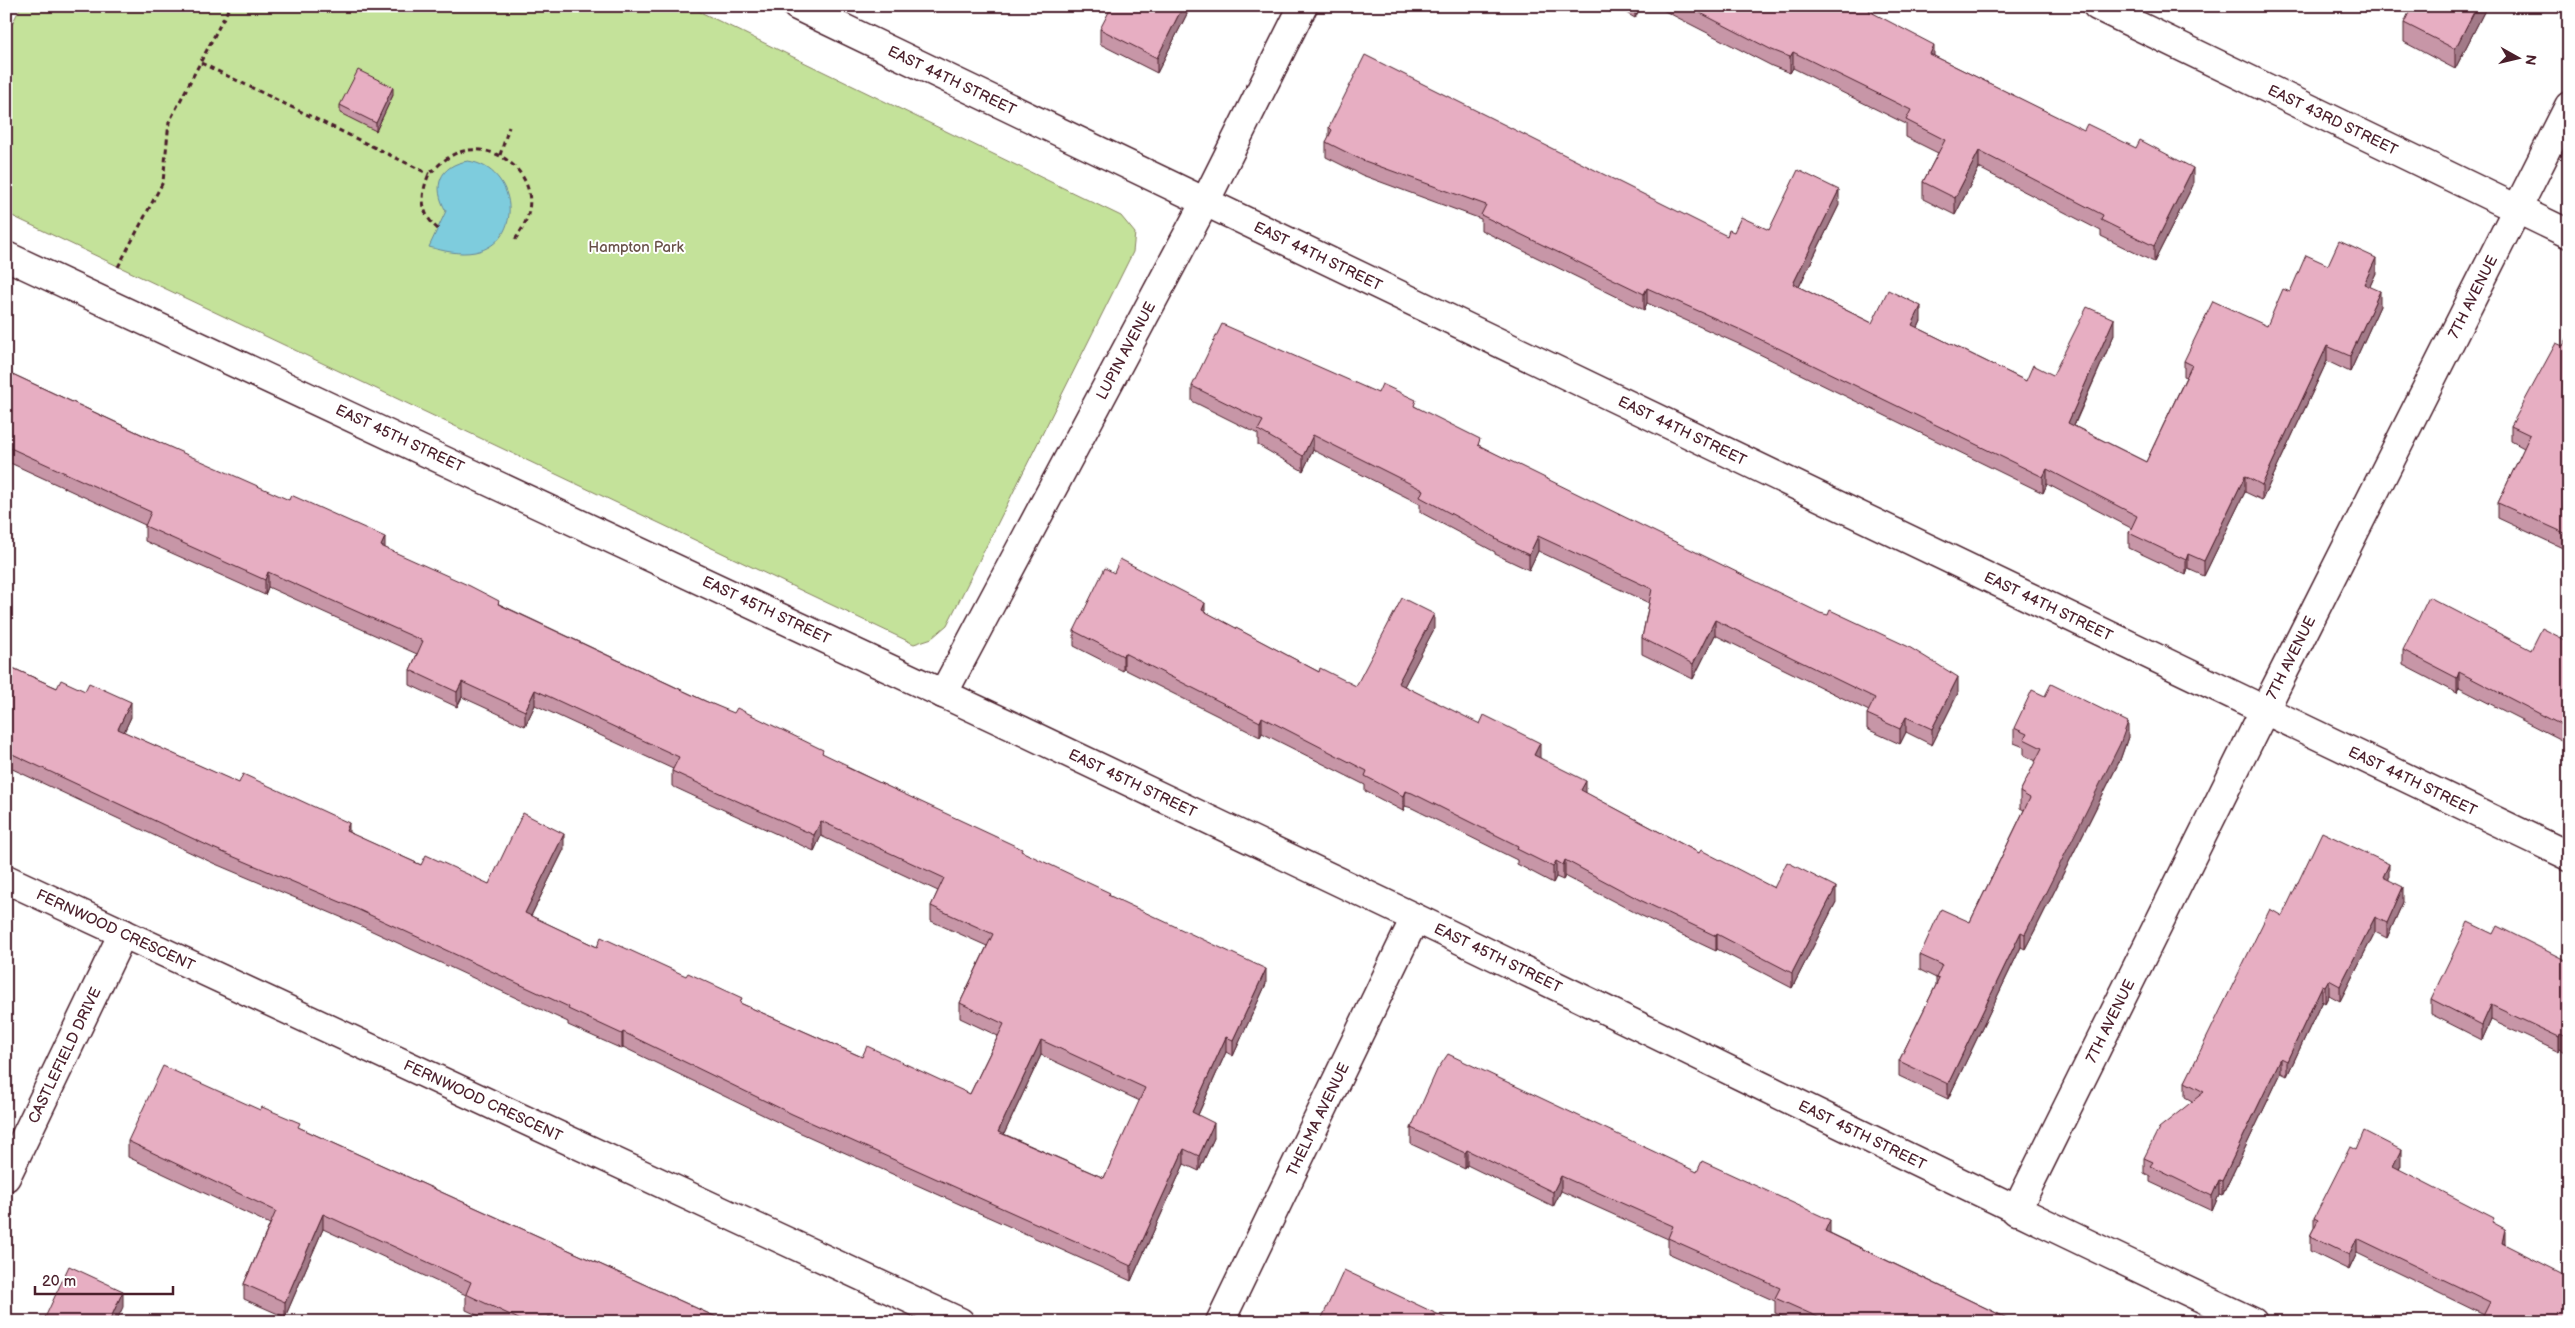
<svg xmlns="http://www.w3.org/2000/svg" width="2575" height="1328" font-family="'Balsamiq Sans',sans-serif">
<rect width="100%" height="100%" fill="#fff"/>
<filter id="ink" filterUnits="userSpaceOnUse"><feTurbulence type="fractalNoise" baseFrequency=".02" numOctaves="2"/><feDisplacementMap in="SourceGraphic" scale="10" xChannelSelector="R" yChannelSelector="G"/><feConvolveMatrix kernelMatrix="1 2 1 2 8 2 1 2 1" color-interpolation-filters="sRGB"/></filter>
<g filter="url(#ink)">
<polygon fill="#c4e29a" stroke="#878062" points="21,6 688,6 1121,216 1135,233 1133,252 947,625 932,638 914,644 6,213 6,36"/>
<path fill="#7eccdd" stroke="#698796" d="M468,161c50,7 57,81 7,91 -16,3 -31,-1 -46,-5l17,-36c-14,-24 -7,-46 22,-50z"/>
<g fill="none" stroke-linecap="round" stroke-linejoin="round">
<defs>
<g id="street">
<path id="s1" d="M797,6l1772,850"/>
<path id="s2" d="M2097,6l472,228"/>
<path id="s3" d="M6,256c470,216 937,436 1403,659 282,135 561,275 844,407"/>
<path id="s4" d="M943,694l262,-492 98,-196"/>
<path id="s5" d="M6,879l954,443"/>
<path id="s6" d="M6,1177l117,-244"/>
<path id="s7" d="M2016,1211l249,-502 304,-603"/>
<path id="s8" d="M1220,1322l195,-404"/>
</g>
</defs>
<use href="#street" stroke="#4a1f2b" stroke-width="31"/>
<g stroke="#4a1f2b" stroke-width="3" stroke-dasharray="5 4" stroke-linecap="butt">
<polyline points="201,63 429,174"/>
<polyline points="500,155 509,127"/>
<path d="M438,229c-18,-15 -18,-34 -9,-55 9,-8 19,-19 31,-22 35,-11 76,20 69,58 -2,12 -8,21 -15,31"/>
<polyline points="118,267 163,182 169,122 230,6"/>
</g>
<use href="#street" stroke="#fff" stroke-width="28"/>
</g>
<g fill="#c796a7" stroke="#4a1f2b" fill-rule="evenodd">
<polygon points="1191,6 1157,73 1100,44 1100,29"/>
<polygon points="1614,6 1641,6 1635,18"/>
<polygon points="1655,6 1873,6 1873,13 1934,56 2193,185 2154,262 2101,236 2101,231 1979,168 1955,215 1923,199 1923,182 1938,153 1906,137 1906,124 1793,68 1790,73 1772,66"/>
<polygon points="2487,6 2455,69 2404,42 2404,23"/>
<polygon points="393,95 376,131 340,113 340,105"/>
<polygon points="1329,127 1727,236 1734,232 1769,230 1839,205 1799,287 1872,323 1921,321 1918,328 2026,381 2053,375 2114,335 2074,426 2146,462 2186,377 2184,376 2184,361 2267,326 2290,292 2328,265 2376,273 2370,286 2380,306 2350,372 2327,361 2262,500 2245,492 2204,576 2188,569 2186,575 2129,548 2129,533 2131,528 2047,484 2043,493 1741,345 1647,303 1644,310 1481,230 1481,219 1362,175 1326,157 1326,142 1329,137"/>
<polygon points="2569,335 2569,551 2498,518 2498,503 2524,448 2511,441 2511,426 2563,346"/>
<path d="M6,371l379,177 114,56 206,97 118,53 24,13 175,85 88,44 156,88 -33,72 -7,-4 -28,63 16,23 -15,33 -15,-7 -53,117 -339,-152 -169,-82 -1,2 -54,-24v-3l-211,-98 -144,-61 -207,-97v-101l51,23 74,29 -7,15 297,133 68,19 75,-35 -33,67 66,31 145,57 120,53 108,37 28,-58 -38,-18v-15l27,-57 -56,-25v-15l7,-15 -117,-55 -7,15 -88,-40 -54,-25v-15l1,-2 -138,-64 -10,21 -63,-29 -5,10 -47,-22v-15l7,-16 -149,-67 -3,8 -120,-54v-16l-139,-64zM1041,1055l99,46 -36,77 -100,-44z"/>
<polygon points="1192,386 1378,393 1416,407 1480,446 1958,693 1932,745 1906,732 1900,744 1867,729 1867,714 1869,711 1715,635 1693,679 1642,654 1642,638 1649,603 1538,551 1529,570 1495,554 1495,552 1420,512 1420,504 1313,450 1303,471 1258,445 1258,434 1192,401"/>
<polygon points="1114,573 1205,612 1319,672 1356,686 1434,629 1404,686 1540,758 1586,793 1699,853 1774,888 1836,902 1792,988 1717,949 1716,951 1640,915 1565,876 1563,880 1556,877 1553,883 1517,864 1517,860 1412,808 1405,806 1403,811 1365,791 1365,785 1262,733 1260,737 1124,669 1123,671 1074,646 1074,631"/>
<polygon points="2569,642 2569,744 2459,688 2457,693 2403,665 2403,650 2531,650"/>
<polygon points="2014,728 2128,737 2120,760 2036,928 2025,949 2021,947 1948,1099 1899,1076 1899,1061 1936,985 1936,978 1920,970 1920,955 1970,922 2024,810 2020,808 2020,792 2036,761 2024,755 2024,747 2014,743"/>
<polygon points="2389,880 2403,902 2387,938 2375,932 2340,1001 2329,995 2325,1003 2322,1001 2287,1076 2281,1073 2222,1196 2219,1195 2212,1211 2150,1182 2150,1176 2144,1173 2144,1158 2192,1101 2185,1097 2185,1082 2282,916"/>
<polygon points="2493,934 2569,962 2569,1054 2560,1049 2559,1052 2491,1020 2482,1040 2431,1014 2431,999"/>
<polygon points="300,1128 727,1322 492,1322 466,1310 466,1295 323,1229 285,1317 244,1299 244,1284 270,1224 128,1157 128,1141"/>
<polygon points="1411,1128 1697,1172 1830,1233 2015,1322 1795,1322 1775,1313 1775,1301 1668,1253 1668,1239 1561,1191 1553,1207 1467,1165 1465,1169 1411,1144"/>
<polygon points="2356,1150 2401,1165 2399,1170 2494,1223 2505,1244 2569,1322 2483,1322 2484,1315 2357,1253 2349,1270 2310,1251 2310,1236 2314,1228 2314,1218"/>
</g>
<g fill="#a27a88" stroke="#4a1f2b">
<polygon points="1183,6 1191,6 1157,73 1157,58"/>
<polygon points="1635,6 1641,6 1635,18"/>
<polygon points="1872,6 1873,6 1873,20 1869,11"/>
<polygon points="2477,6 2487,6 2455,69 2455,49"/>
<polygon points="1934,45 1934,61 1930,54"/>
<polygon points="1793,52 1793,68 1790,73 1790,57"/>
<polygon points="393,87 393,95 376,131 376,123"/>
<polygon points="1979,151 1979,168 1955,215 1955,198"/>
<polygon points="2193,168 2193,185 2154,262 2154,246"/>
<polygon points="1839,190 1839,205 1793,299 1793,284"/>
<polygon points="2376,258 2376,273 2364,299 2364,284"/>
<polygon points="1647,288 1647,303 1644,310 1644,294"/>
<polygon points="2380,291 2380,306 2350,372 2350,356"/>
<polygon points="1921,306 1921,321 1912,340 1912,325"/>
<polygon points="2114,319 2114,335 2068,438 2068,423"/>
<polygon points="2327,346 2327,361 2262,500 2262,485"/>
<polygon points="1313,435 1313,450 1303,471 1303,456"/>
<polygon points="2047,469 2047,484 2043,493 2043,477"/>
<polygon points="2245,476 2245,492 2204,576 2204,561"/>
<polygon points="1538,536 1538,551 1529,570 1529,555"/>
<polygon points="385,537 385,552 381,546"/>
<polygon points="2188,554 2188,569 2186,575 2186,560"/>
<polygon points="268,572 268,587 265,595 265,580"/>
<polygon points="1205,603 1205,618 1202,610"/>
<polygon points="1434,614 1434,629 1398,698 1398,683"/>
<polygon points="1715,620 1715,635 1693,679 1693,664"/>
<polygon points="1124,653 1124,669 1123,671 1123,656"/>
<polygon points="2459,672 2459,688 2457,693 2457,678"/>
<polygon points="1958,677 1958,693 1932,745 1932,729"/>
<polygon points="462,682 462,697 457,707 457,692"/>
<polygon points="535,690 535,705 525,726 525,711"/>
<polygon points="131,702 131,717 118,745 118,729"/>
<polygon points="1262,717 1262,733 1260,737 1260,722"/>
<polygon points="1906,717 1906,732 1900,744 1900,729"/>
<polygon points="2128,722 2128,737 2120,760 2036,928 2025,949 2025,934"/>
<polygon points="1540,743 1540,759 1534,755"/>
<polygon points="1586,781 1586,796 1581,790"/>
<polygon points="1405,791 1405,806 1403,811 1403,796"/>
<polygon points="821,821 821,836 814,851 814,835"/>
<polygon points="349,823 349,838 346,831"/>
<polygon points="564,834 564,849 525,928 525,913"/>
<polygon points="1565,860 1565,876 1563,880 1563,865"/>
<polygon points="1556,861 1556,877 1553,883 1553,867"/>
<polygon points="2389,864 2389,880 2383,892 2383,877"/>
<polygon points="1836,887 1836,902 1792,988 1792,973"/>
<polygon points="2403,887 2403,902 2387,938 2387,923"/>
<polygon points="2375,917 2375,932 2340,1001 2340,986"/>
<polygon points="2021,932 2021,947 1948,1099 1948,1084"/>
<polygon points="1717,934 1717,949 1716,951 1716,936"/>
<polygon points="1266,969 1266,984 1233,1056 1233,1040"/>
<polygon points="2329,980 2329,995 2325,1003 2325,987"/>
<polygon points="2322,986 2322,1001 2287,1076 2287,1061"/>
<polygon points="2491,1005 2491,1020 2482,1040 2482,1025"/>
<polygon points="623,1032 623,1047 622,1049 622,1034"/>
<polygon points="2560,1034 2560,1049 2559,1052 2559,1037"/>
<polygon points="1226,1037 1226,1052 1192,1128 1192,1112"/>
<polygon points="1041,1040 1041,1055 998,1147 998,1132"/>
<polygon points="2281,1058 2281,1073 2222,1196 2222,1181"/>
<polygon points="1214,1123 1214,1138 1199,1171 1199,1156"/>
<polygon points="1184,1149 1184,1164 1131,1281 1131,1266"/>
<polygon points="1467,1150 1467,1165 1465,1169 1465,1153"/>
<polygon points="2401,1150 2401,1165 2393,1182 2393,1166"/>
<polygon points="1561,1176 1561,1191 1553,1207 1553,1192"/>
<polygon points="2219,1180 2219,1195 2212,1211 2212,1196"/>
<polygon points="323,1214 323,1229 285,1317 285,1302"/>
<polygon points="1830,1220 1830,1235 1825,1231"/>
<polygon points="2505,1229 2505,1244 2502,1243"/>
<polygon points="2357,1238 2357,1253 2349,1270 2349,1255"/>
<polygon points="123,1291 123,1307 116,1322 109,1322"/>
</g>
<g fill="#e7aec2" stroke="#4a1f2b" fill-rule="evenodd">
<polygon points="1112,6 1183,6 1157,58 1100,29"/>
<polygon points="1687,6 1872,6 1869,11 1934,45 1930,54 2084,130 2087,124 2136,148 2140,140 2193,168 2154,246 2101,220 2103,215 1979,151 1955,198 1923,182 1945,140 1906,120 1911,110 1793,52 1790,57 1772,50"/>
<polygon points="2412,6 2477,6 2455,49 2404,23"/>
<polygon points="1365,55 1727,236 1729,230 1734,232 1741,217 1769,230 1798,170 1839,190 1793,284 1872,323 1888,290 1921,306 1912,325 2026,381 2033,365 2053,375 2087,307 2114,319 2068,423 2146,462 2192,365 2184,361 2213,301 2267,326 2283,289 2290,292 2306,255 2328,265 2339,241 2376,258 2364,284 2380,291 2350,356 2327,346 2262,485 2245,476 2204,561 2188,554 2186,560 2129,533 2137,516 2047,469 2043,477 1741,330 1647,288 1644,294 1481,215 1486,205 1362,160 1326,142 1332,130 1329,127"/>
<polygon points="358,70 393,87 376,123 340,105"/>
<polygon points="1222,324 1378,393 1382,384 1416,400 1414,406 1480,439 1478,445 1820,613 1828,615 1830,610 1909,647 1958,677 1932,729 1906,717 1900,729 1867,714 1875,698 1715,620 1693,664 1642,638 1652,589 1538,536 1529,555 1495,539 1496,538 1420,497 1423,490 1313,435 1303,456 1258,430 1263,421 1192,386"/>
<polygon points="2569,335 2569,535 2498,503 2530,435 2511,426 2556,343 2563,346"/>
<path d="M6,371l139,65 144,64 2,-5 94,42 -4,9 89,40 29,15 -1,3 207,97 29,12 3,-5 86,42 -1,3 25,12 -1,2 176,82 -1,2 89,42 -2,2 158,74 -33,71 -7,-3 -34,75 22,11 -15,33 -15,-7 -53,117 -339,-152 -169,-82 -1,2 -54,-25 1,-2 -212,-98 -144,-61 -207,-97v-86l51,23 4,-8 24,11 4,-8 42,19 -13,27 121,54 4,-9 106,49 -3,8 75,34 5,-10 63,29 34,-71 41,21 -39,79 72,34 4,-10 85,39 2,-3 54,25 -2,5 122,54 5,-11 103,48 34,-70 -44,-21 33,-69 -62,-28 13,-28 -123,-57 -7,14 -88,-39 -54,-25 7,-14 -144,-67 -10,21 -63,-29 -5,10 -47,-22 13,-29 -155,-69 -3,8 -120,-54 6,-14 -145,-66zM1041,1040l104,48 -41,90 -106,-46z"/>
<polygon points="1120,559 1205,603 1202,610 1319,672 1320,668 1356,686 1402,598 1434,614 1398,683 1480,724 1484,715 1540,743 1534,755 1586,781 1581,790 1699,853 1701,850 1774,888 1787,862 1836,887 1792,973 1717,934 1716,936 1640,900 1565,860 1563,865 1556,861 1553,867 1517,849 1518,846 1412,793 1405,791 1403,796 1365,776 1367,771 1262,717 1260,722 1124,653 1123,656 1074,631 1105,568 1114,573"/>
<polygon points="2429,597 2531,650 2542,628 2569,642 2569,729 2459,672 2457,678 2403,650"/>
<polygon points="2051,684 2128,722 2120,744 2025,934 2021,932 1948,1084 1899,1061 1939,979 1936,978 1942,965 1920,955 1941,909 1970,922 2030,798 2020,792 2042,748 2024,739 2027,734 2014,728 2032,690 2045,696"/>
<polygon points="2322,832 2389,864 2383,877 2403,887 2387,923 2375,917 2340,986 2329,980 2325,987 2322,986 2287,1061 2281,1058 2222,1181 2219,1180 2212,1196 2150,1166 2153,1162 2144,1158 2159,1128 2204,1092 2185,1082 2270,909 2282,916"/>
<polygon points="2468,922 2493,934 2497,926 2569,962 2569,1038 2560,1034 2559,1037 2491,1005 2482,1025 2431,999"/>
<polygon points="1448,1054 1697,1172 1702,1161 1830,1220 1825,1231 2015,1322 1829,1322 1775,1298 1780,1288 1668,1238 1673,1226 1561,1176 1553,1192 1467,1150 1465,1153 1411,1128 1437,1070"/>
<polygon points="163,1066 260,1110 262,1107 300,1123 298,1127 727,1322 562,1322 549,1316 546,1322 525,1322 466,1294 471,1282 323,1214 285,1302 244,1284 276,1211 128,1141"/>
<polygon points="2364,1131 2401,1150 2393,1166 2494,1218 2492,1222 2505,1229 2502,1243 2567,1276 2569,1272 2569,1322 2494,1322 2483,1316 2490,1302 2357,1238 2349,1255 2310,1236 2318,1220 2314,1218 2350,1147 2356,1150"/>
<polygon points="69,1266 123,1291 109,1322 43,1322"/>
<polygon points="1344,1270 1454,1322 1320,1322"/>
</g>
</g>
<g text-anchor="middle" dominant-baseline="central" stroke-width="4" stroke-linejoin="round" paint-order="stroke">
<g font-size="15" fill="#4a1f2b" stroke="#fff">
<text stroke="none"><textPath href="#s1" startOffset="172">EAST 44TH STREET</textPath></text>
<text stroke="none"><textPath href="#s2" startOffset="262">EAST 43RD STREET</textPath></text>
<text stroke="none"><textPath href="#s1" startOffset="578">EAST 44TH STREET</textPath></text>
<text stroke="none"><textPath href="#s7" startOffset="1022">7TH AVENUE</textPath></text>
<text stroke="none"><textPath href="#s4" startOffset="389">LUPIN AVENUE</textPath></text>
<text stroke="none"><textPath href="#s1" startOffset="982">EAST 44TH STREET</textPath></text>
<text stroke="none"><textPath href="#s3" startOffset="434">EAST 45TH STREET</textPath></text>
<text stroke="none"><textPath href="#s1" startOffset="1388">EAST 44TH STREET</textPath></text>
<text stroke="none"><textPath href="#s3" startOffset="839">EAST 45TH STREET</textPath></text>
<text stroke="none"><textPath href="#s7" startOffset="618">7TH AVENUE</textPath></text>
<text stroke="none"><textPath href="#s1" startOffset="1792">EAST 44TH STREET</textPath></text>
<text stroke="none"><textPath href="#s3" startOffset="1244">EAST 45TH STREET</textPath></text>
<text stroke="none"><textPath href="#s5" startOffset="121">FERNWOOD CRESCENT</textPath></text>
<text stroke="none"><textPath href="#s3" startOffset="1649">EAST 45TH STREET</textPath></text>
<text stroke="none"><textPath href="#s7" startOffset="212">7TH AVENUE</textPath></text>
<text stroke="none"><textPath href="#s6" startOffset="135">CASTLEFIELD DRIVE</textPath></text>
<text stroke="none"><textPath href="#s5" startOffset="526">FERNWOOD CRESCENT</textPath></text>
<text stroke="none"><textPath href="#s8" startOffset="225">THELMA AVENUE</textPath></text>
<text stroke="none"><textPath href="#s3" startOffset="2054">EAST 45TH STREET</textPath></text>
</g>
<g font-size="15" fill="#685047" stroke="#fff">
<text x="636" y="247">Hampton Park</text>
</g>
</g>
<rect width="2575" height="1328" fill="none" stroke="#fff" stroke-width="25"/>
<rect x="12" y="12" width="2550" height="1303" fill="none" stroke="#4a1f2b" stroke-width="2" filter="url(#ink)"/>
<g transform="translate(2518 58) rotate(98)" stroke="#ffffff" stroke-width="4" paint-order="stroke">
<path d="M0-4L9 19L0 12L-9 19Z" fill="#4a1f2b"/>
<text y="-8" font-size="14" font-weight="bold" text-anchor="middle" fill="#4a1f2b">N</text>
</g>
<path d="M35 1286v8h138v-8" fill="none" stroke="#4a1f2b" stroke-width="2.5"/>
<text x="42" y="1286" font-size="15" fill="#4a1f2b" stroke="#ffffff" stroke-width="4" paint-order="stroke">20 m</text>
</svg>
